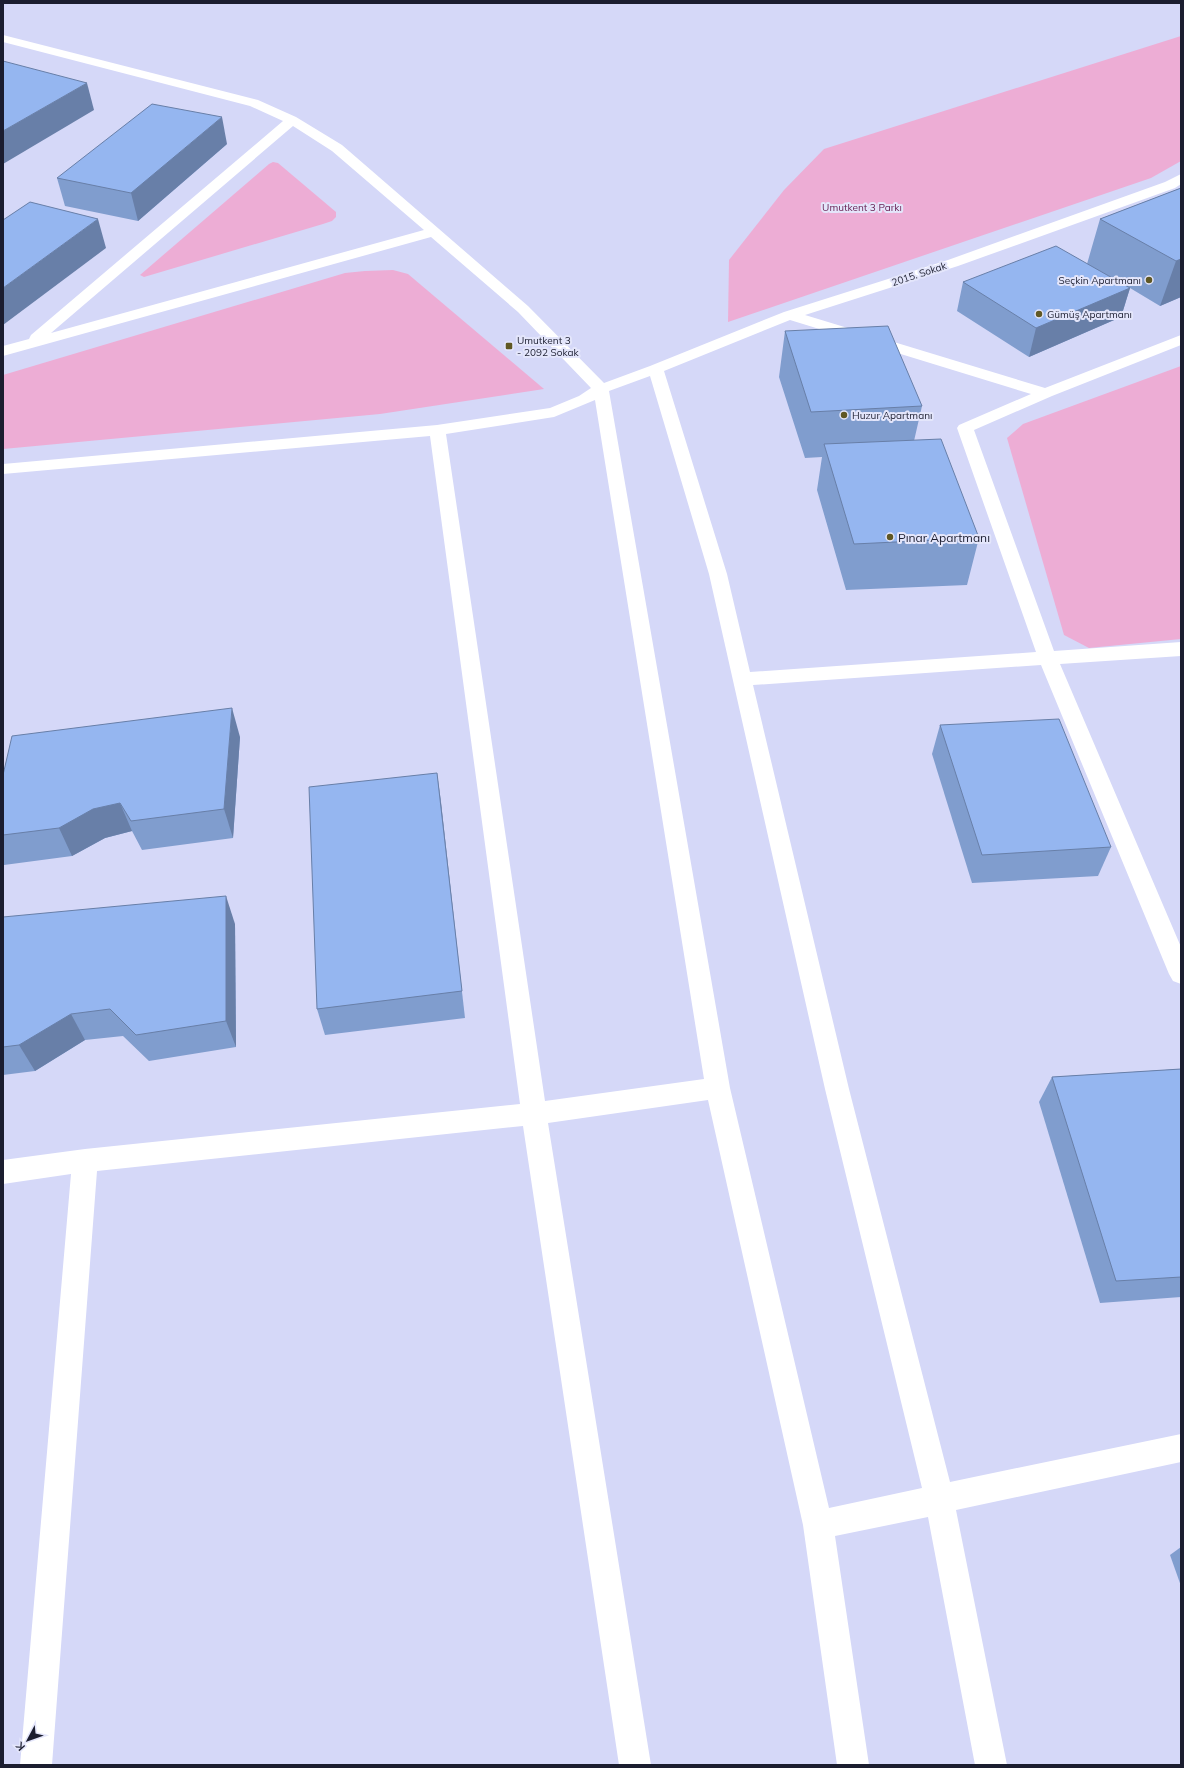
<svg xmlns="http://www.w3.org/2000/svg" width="1184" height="1768" font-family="Mulish,sans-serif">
<rect width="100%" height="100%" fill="#d5d8f8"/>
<g fill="#edadd5">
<polygon points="1181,36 1181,161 1151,178 728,322 729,260 784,190 824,149"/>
<polygon points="273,162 278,163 336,212 336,217 332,221 323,224 144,277 140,275 269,164"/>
<polygon points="393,270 408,274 544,389 380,414 3,449 3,375 345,273 365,271"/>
<polygon points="1181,366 1181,639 1089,648 1064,635 1007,438 1023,424"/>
</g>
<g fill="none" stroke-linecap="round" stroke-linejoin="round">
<path fill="#fff" fill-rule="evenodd" d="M3,35l255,65 38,17 46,28 186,161 76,77 46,-17 134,-54 164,-52 217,-78 16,-8v10l-6,4 -217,78 -153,49 240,73 136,-53v10l-129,51 -78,34 80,221 127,-9v14l-121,8 121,283v37l-8,-3 -4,-7 -128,-309 -288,20 96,404 101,393 231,-48v28l-225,48 51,255h-32l-47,-248 -93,19 34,229h-32l-34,-240 -95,-425 -160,23 103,642h-32l-96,-639 -426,45 -45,594h-32l51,-591 -68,10v-24l82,-11 435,-45 -90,-668 -427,38v-10l434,-39 113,-17 29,-12 12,-8 -73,-76 -87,-75 -428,119v-10l26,-7 2,-4 252,-214 -33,-15 -247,-64zM293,126l39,25 92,79 -373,103zM790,320l241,74 -72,31 -2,3 79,224 -286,20 -23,-98 -63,-203zM650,376l59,198 116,515 97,399 -93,20 -99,-420 -121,-697zM595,400l109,679 -159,22 -99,-667 108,-17z"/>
</g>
<g fill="#809dce">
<polygon points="227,144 138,221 65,206 57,178"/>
<polygon points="1181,188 1181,297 1160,306 1130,288 1121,317 1029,357 957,311 963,282 1087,264 1100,219"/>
<polygon points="785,331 922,406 914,441 979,538 967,585 846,590 817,490 822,457 805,458 779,377"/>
<polygon points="940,725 1111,847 1098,876 972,883 932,754"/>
<polygon points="240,737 233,838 142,850 132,831 105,838 72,856 4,865 3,863 3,775"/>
<polygon points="437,773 465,1018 325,1035 317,1009"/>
<polygon points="3,917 235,924 236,1047 149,1061 123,1036 85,1040 35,1071 3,1075"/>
<polygon points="1181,1069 1181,1297 1100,1303 1039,1102 1052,1077"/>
<polygon points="1181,1547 1181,1586 1170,1555"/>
</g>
<g fill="#687fa8">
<polygon points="87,83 94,110 3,164 3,131"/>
<polygon points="222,117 227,144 138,221 131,193"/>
<polygon points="98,219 106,248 3,325 3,288"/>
<polygon points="1181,259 1181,297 1160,306 1176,261"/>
<polygon points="1130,288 1121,317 1029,357 1036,328"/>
<polygon points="232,708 240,737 233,838 224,809"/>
<polygon points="437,773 441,802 465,1018 462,991"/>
<polygon points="120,803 132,831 105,838 72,856 59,828 93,809"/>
<polygon points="226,896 235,924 236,1047 226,1021"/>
<polygon points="71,1014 85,1040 35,1071 19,1045"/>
</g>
<g fill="#95b6f0" stroke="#687fa8">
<polygon points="3,61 87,83 3,131"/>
<polygon points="152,104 222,117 131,193 57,178"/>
<polygon points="1181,188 1181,259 1176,261 1100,219"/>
<polygon points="30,202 98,219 3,288 3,220"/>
<polygon points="1056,246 1130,288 1036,328 963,282"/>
<polygon points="888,326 922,406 811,412 785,331"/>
<polygon points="941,439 979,538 854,544 824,444"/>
<polygon points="232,708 224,809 131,821 120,803 93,809 59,828 3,835 3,775 12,736"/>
<polygon points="1059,719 1111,847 982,855 940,725"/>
<polygon points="437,773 462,991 317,1009 309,787"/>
<polygon points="226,896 226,1021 136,1035 110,1009 71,1014 19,1045 3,1047 3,917"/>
<polygon points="1181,1069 1181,1277 1116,1281 1052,1077"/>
</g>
<g fill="#605824" stroke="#e4e6fb" stroke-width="1.5">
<circle cx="1149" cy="280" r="4"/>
<circle cx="1039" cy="314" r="4"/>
<rect x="505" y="342" width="8" height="8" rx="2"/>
<circle cx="844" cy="415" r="4"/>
<circle cx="890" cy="537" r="4"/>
</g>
<g text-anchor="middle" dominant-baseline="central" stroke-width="4" stroke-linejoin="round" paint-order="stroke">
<g font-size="10" fill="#641b4f" stroke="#e4e6fb">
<text x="862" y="207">Umutkent 3 Parkı</text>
</g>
<g font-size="10" fill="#1b1d2f" stroke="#e4e6fb">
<text transform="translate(919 274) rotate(-18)">2015. Sokak</text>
</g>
<g font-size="10" fill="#1b1d2f" stroke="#e4e6fb" text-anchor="start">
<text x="1141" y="280" text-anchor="end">Seçkin Apartmanı</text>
<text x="1047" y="314">Gümüş Apartmanı</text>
<text x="517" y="340">Umutkent 3<tspan x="517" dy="12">- 2092 Sokak</tspan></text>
<text x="852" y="415">Huzur Apartmanı</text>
</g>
<g font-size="12" fill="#1b1d2f" stroke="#e4e6fb" text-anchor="start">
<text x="898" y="537">Pınar Apartmanı</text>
</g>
</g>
<rect width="1184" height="1768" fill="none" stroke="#1b1d2f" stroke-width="8"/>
<g transform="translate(28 1740) rotate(229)" stroke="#e4e6fb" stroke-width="3" paint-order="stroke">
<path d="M0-3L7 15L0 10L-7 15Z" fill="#1b1d2f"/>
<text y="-6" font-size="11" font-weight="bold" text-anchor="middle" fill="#1b1d2f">K</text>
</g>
</svg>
